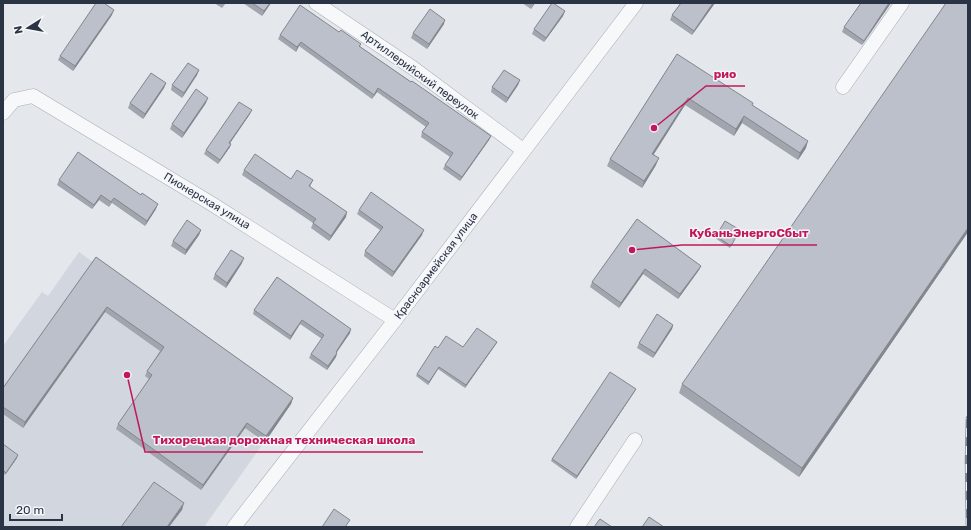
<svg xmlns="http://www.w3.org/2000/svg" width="971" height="530" font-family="Rubik,sans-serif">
<rect width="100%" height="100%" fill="#e4e7ec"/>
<polygon fill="#d2d6de" points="79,252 291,404 204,527 3,527 3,346 42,292 48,296"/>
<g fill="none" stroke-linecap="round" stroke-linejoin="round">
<defs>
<g id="street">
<polyline points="316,3 413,68 523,150"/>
<polyline points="843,87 902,3"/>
<polyline points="3,113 14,100 33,96 212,204 395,320"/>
<polyline points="234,527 395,320 636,3"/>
<polyline points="577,527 635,440"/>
</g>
</defs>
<use href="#street" stroke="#a9aeb7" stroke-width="15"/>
<use href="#street" stroke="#f7f8fa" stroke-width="14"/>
<defs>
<polyline id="rail" points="968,527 967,461 968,418"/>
</defs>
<use href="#rail" stroke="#7d8696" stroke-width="4.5"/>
<use href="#rail" stroke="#f4f6f9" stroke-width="3" stroke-dasharray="9" stroke-linecap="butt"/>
</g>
<g fill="#a1a5ae">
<polygon points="214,3 226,3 222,8"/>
<polygon points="243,3 271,3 262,16"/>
<polygon points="522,3 535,3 531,9"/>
<polygon points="681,3 715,3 692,35 670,20 672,15"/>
<polygon points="891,3 862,45 842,32 844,27"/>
<polygon points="565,11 563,16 544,42 532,34 534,29"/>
<polygon points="112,15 73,71 58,60 60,56"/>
<polygon points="444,24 427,49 411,38 413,33"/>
<polygon points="339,32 361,44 360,47 491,136 489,140 460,181 443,169 445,165 450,157 421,137 422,132 426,127 377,92 372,99 299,46 296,52 278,39 280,35"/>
<polygon points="677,54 752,105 806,148 798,160 742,123 734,136 685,105 654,154 656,165 642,188 607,166 610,159"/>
<polygon points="199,70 197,75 182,98 171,90 172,85"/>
<polygon points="520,80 518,85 506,103 491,92 492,87"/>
<polygon points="166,83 164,88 143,119 128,108 130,103"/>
<polygon points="206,103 182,138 170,129 172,124"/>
<polygon points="250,114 230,143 230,147 218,164 204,154 206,150"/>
<polygon points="244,170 291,179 313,180 310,187 346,217 329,241 311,228 313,223 242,175"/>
<polygon points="59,180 156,209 145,226 112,203 109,207 99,200 92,209 57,185"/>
<polygon points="359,210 422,235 392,277 364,256 365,251 380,230 357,214"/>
<polygon points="637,219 701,266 699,270 678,299 643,274 619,308 590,287 592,282"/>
<polygon points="201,230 199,235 185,255 171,246 173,241"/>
<polygon points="740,230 730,248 715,238 716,236"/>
<polygon points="968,232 799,477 679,393 682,384"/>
<polygon points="96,257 293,398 291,404 265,442 245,428 201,490 116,429 118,424 149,379 145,376 147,371 160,351 105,312 23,428 3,414 3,388"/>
<polygon points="242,263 226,288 213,279 215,274"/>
<polygon points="277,277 350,333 337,352 336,357 327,370 309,358 311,354 322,339 300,324 290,340 253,314 254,310"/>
<polygon points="673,325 672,329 653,358 637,348 639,343"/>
<polygon points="497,342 496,344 465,388 438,369 428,385 416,376 417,374 438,348 463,347"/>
<polygon points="635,391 576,479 551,461 552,459"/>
<polygon points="3,444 17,458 5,475 3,473"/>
</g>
<g fill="#83868d">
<polygon points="270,3 271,3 262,16 264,11"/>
<polygon points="534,3 535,3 531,9"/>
<polygon points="713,3 715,3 692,35 694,31"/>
<polygon points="889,3 891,3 862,45 864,41"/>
<polygon points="114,10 112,15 73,71 75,66"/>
<polygon points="565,11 563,16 544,42 546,38"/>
<polygon points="445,20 444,24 427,49 429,44"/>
<polygon points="301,42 296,52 297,47"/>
<polygon points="199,70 197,75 182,98 184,93"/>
<polygon points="520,80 518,85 506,103 508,98"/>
<polygon points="166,83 164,88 143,119 145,114"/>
<polygon points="378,88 377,92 372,99 374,95"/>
<polygon points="208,98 206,103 182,138 184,133"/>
<polygon points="688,98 685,105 650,160 652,154"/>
<polygon points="252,110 250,114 228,146 229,143"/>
<polygon points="744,116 742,123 734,136 736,129"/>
<polygon points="491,136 489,140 460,181 462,177"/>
<polygon points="808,141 806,148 798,160 800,153"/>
<polygon points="231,144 230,147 218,164 220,160"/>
<polygon points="659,158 656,165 642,188 644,181"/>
<polygon points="101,195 99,200 92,209 94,205"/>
<polygon points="158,204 156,209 145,226 147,221"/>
<polygon points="347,212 346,217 329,241 331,236"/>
<polygon points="968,228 968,232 799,477 802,468"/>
<polygon points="201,230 199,235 185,255 186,250"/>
<polygon points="424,230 422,235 392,277 394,272"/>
<polygon points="244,258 242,263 226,288 227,283"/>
<polygon points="701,266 699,270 678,299 680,294"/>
<polygon points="645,269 643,274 619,308 621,303"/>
<polygon points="107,307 105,312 23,428 25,422"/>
<polygon points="302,320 300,324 290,340 291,336"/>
<polygon points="673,325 672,329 653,358 655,353"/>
<polygon points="351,329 350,333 334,356 336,352"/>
<polygon points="497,342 496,344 465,388 466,385"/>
<polygon points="337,353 336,357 327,370 328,366"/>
<polygon points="439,367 438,369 428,385 429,382"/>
<polygon points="636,389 635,391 576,479 577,476"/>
<polygon points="293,398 291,404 265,442 266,436"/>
<polygon points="247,423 245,428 201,490 203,485"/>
<polygon points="18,455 17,458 5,475 6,473"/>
<polygon points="184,503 182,510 169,527 167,527"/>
</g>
<g fill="#bbc0ca" stroke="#83868d">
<polygon points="96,3 104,3 114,10 75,66 60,56"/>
<polygon points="252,3 270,3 264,11"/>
<polygon points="552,3 553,3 565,11 546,38 534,29"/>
<polygon points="681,3 713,3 694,31 672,15"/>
<polygon points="861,3 889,3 864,41 844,27"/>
<polygon points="946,3 968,3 968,228 802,468 682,384"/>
<polygon points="300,5 339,32 341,30 361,44 359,46 411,82 412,81 491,136 462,177 445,165 453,153 422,132 429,123 378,88 374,95 301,42 297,47 280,35"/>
<polygon points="430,9 445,20 429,44 413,33"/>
<polygon points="677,54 753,103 752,105 808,141 800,153 744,116 736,129 688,98 652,154 659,158 644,181 610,159"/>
<polygon points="188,63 199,70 184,93 172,85"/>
<polygon points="504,70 520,80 508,98 492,87"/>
<polygon points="151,73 166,83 145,114 130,103"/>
<polygon points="196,89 208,98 184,133 172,124"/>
<polygon points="239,102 252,110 229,143 231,144 220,160 206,150"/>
<polygon points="78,152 141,195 142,193 158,204 147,221 114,198 111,202 101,195 94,205 59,180"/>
<polygon points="255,154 291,179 297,170 313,180 309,186 347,212 331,236 313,223 316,219 244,170"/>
<polygon points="371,192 424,230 394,272 365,251 383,227 359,210"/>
<polygon points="637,219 701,266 680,294 645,269 621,303 592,282"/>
<polygon points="187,220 201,230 186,250 173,241"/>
<polygon points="725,221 740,230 731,246 716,236"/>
<polygon points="231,250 244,258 227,283 215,274"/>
<polygon points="96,257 293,398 266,436 247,423 203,485 118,424 152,375 147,371 164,347 107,307 25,422 3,407 3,388"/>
<polygon points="277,277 351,329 336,352 337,353 328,366 311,354 324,335 302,320 291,336 254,310"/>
<polygon points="657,314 673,325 655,353 639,343"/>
<polygon points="477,328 497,342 466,385 439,367 429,382 417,374 435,346 438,348 446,336 463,347"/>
<polygon points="610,372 636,389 577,476 552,459"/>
<polygon points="3,444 18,455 6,473 3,470"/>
<polygon points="154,482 184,503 167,527 121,527"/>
<polygon points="334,509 350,520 345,527 322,527"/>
<polygon points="649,517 664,527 642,527"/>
<polygon points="600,519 612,527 594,527"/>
</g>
<g text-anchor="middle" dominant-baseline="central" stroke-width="3" stroke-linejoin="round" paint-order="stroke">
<g font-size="11" fill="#2b3445" stroke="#f4f6f9">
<text transform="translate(420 75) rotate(36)">Артиллерийский переулок</text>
<text transform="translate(207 201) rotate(31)">Пионерская улица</text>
<text transform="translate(436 266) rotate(-53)">Красноармейская улица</text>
</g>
</g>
<path fill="none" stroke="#c2185b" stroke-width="1.5" d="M654 128L706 86H745M632 250L682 245H817M127 375L145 452H423"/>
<g fill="#c2185b" stroke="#f4f6f9" stroke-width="1.5">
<circle cx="654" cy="128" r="4"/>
<circle cx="632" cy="250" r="4"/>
<circle cx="127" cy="375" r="4"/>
</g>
<g font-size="12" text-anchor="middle" font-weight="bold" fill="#c2185b" stroke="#f4f6f9" stroke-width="3" stroke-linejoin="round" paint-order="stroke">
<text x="725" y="78">рио</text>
<text x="749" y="237">КубаньЭнергоСбыт</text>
<text x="284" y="444">Тихорецкая дорожная техническая школа</text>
</g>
<rect width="971" height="530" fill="none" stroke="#2b3445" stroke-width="8"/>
<g transform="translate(28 28) rotate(259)" stroke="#f4f6f9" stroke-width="3" paint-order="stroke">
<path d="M0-3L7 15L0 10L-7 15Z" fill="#2b3445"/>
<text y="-6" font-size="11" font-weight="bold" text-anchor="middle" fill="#2b3445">N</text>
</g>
<path d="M10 514v6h52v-6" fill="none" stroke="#2b3445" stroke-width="2"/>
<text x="16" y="514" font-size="12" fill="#2b3445" stroke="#f4f6f9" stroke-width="3" paint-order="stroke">20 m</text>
</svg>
